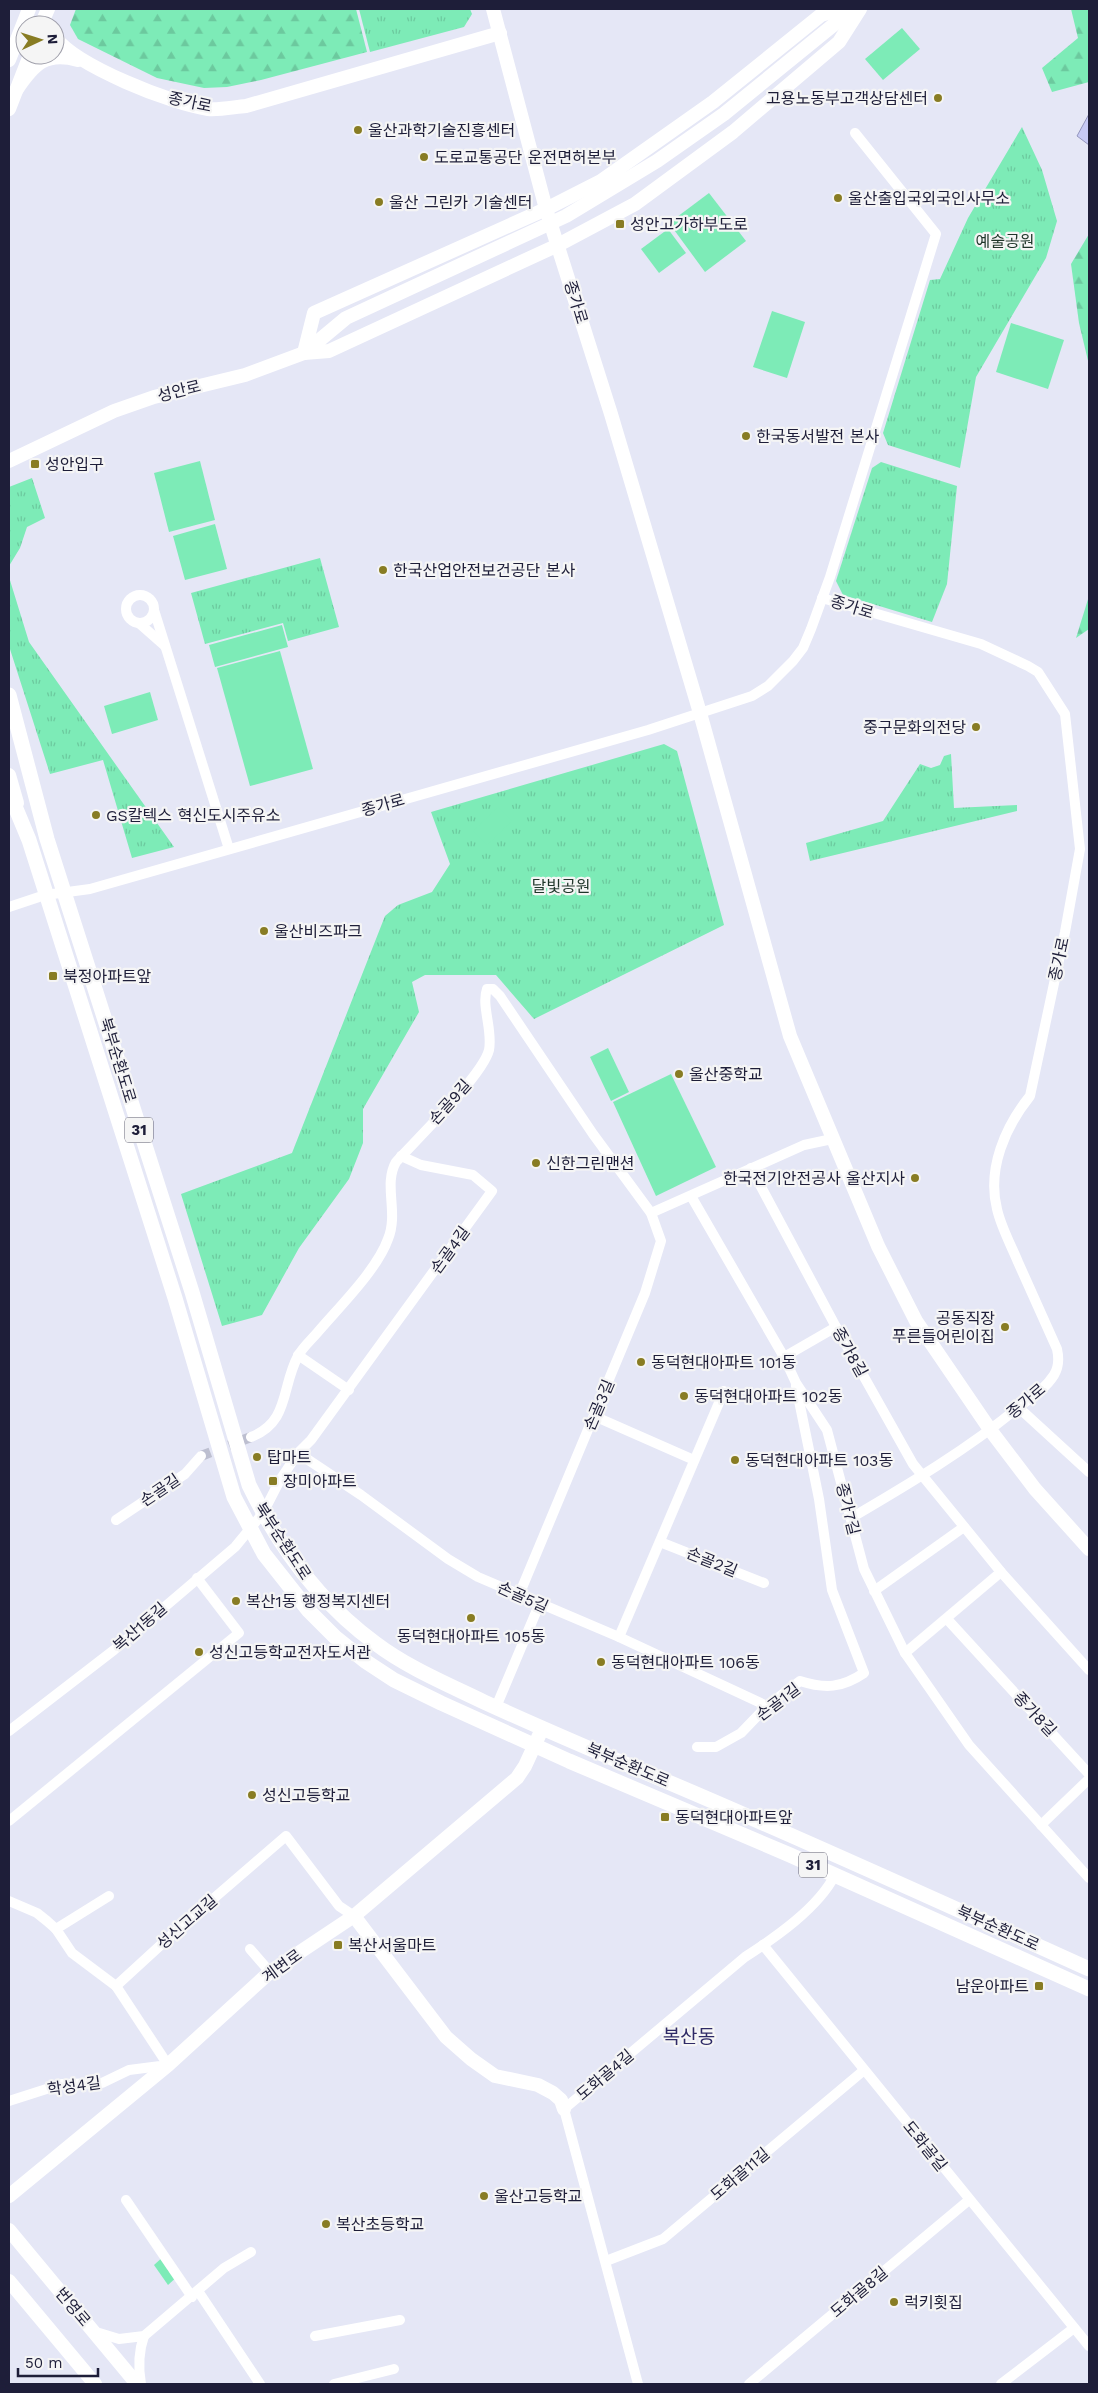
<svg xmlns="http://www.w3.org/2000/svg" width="1098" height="2393" font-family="'Work Sans','Noto Sans KR',sans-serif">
<defs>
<pattern id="grass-tufts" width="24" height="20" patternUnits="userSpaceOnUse" patternTransform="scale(1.25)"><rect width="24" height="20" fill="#7debb7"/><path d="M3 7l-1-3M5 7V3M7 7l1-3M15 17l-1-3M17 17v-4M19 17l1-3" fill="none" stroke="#6cc99e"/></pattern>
<pattern id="forest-firs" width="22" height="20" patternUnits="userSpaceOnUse" patternTransform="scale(1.25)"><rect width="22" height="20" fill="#7debb7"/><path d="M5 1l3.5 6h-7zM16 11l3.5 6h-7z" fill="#6cc99e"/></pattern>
</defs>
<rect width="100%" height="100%" fill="#e5e7f6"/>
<g fill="url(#grass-tufts)">
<polygon points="359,9 470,9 472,14 464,27 370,52"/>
<polygon points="1022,127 1042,170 1057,221 1046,258 976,377 960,468 888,445 883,433 930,280 940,279 968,218"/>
<polygon points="881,462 957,486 947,584 932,622 843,595 836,581 872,468"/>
<polygon points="32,478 45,518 27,527 20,548 9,566 9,487"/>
<polygon points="320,558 339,627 288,641 283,623 205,644 191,593"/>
<polygon points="9,577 29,642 174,847 132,858 103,760 50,774 9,646"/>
<polygon points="664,744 677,751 724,925 534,1019 496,975 425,975 412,982 419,1012 363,1109 363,1143 349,1179 299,1248 262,1315 222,1326 181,1194 292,1153 385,916 398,905 432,892 450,864 431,812"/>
<polygon points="951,754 954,808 1017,805 1017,811 810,861 806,843 883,821 920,764 931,768 940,765 944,756"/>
<polygon points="165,2255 179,2275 168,2285 154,2265"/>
</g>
<g fill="url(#forest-firs)">
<polygon points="76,9 356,9 367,52 261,80 227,87 204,88 157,78 78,39 70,25"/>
<polygon points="1071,9 1089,9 1089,82 1052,92 1042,68 1078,38"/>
<polygon points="1089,234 1089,365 1079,323 1071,264"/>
<polygon points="1089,596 1089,629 1076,638"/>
</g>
<g fill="#7debb7">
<polygon points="902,28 920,49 883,80 865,59"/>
<polygon points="709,193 746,241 705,272 669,223"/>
<polygon points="668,229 686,253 659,273 641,249"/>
<polygon points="772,311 805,322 787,378 753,367"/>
<polygon points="1011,323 1064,340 1048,389 996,372"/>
<polygon points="200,461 215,520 169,532 154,473"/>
<polygon points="215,524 227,569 185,580 173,536"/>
<polygon points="282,625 288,647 215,667 209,645"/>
<polygon points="280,651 313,769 250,786 217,668"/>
<polygon points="150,692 158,720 112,734 104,706"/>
<polygon points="498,807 512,821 487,845 473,831"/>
<polygon points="608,1048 629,1092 611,1101 590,1057"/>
<polygon points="671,1074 716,1167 656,1196 613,1102"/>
</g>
<polygon fill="#c7caf5" stroke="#9496bd" points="1089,114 1089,145 1077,136"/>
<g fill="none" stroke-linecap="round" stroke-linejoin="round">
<polyline stroke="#bdbfd0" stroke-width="10" stroke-dasharray="10 5" stroke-linecap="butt" points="201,1456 251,1437"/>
<g stroke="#fff" stroke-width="10">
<circle cx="140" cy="609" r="14"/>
<path d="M822,598l159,46 47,22 10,6 27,42 15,135 -15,83 -35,164c-25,31 -43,73 -33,113 4,18 14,36 21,53 13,29 26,58 39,87 2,9 2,18 -3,26 -8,13 -22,22 -34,31 -52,43 -111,78 -169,112"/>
<polyline points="154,610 229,849"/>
<polyline points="140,624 165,646"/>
<polyline points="9,907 45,895 90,889 648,730 752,696 768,686 793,661 803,648 811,629 830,577 936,234 855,133"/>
<polyline points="751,1168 836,1327 913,1464 1001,1572 1089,1670"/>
<polyline points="691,1196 784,1357 796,1383 827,1430 864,1569 905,1653 969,1745 1089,1878"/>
<polyline points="651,1213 804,1145 832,1139"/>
<polyline points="298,1355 349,1390"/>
<polyline points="784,1357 836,1327"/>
<polyline points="1018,1407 1089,1472"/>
<polyline points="594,1416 694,1460"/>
<path d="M251,1437c39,-15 30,-50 47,-81 4,-8 13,-16 19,-23 22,-26 60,-63 71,-94 11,-27 -5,-54 8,-77 20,-22 87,-87 93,-112 4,-20 -8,-44 -2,-61h6l7,7 93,138 58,79 10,28 -16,52 -126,302"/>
<polyline points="298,1453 361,1495 448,1559 478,1577 619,1637 767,1706"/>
<polyline points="116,1520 185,1474 201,1456"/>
<polyline points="660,1542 764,1583"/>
<polyline points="874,1591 964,1527"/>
<polyline points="947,1619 1089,1774"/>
<polyline points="619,1637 724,1391"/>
<polyline points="905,1653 1001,1572"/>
<polyline points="496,1707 539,1605"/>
<polyline points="9,1731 114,1650 235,1547 263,1513 280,1480 298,1453 311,1440 492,1191 473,1175 421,1165 401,1156"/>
<path d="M697,1747h19l25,-14 26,-27 33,-25c25,8 42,7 64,-8l-32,-83 -13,-91 -23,-113"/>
<polyline points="9,1821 239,1633 197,1578"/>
<polyline points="1041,1825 1089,1779"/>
<polyline points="9,1901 37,1913 47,1921 56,1929 72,1953 116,1986 168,2065 129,2070 102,2083 62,2084 9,2101"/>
<polyline points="56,1929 109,1896"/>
<polyline points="763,1945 1089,2346"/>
<polyline points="250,1949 270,1972"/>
<polyline points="116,1986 176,1931 286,1836 339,1906 354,1916"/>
<polyline points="126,2200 192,2297"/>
<polyline points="606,2261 663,2239 863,2071"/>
<polyline points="198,2291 260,2384"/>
<polyline points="96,2332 119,2339 144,2336 224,2268 251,2252"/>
<polyline points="315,2336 400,2320"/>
<path d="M141,2384c-3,-17 -3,-31 3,-48"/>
<polyline points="334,2384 394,2369"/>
<path d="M638,2384l-74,-275 181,-152c31,-20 73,-49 90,-82"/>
<polyline points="749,2384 969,2200"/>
<polyline points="1001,2384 1074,2328"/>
</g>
<g stroke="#fff" stroke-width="14">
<polyline points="493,9 546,209 611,414 700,713 790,1036 878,1246 916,1321 991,1431 1035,1489 1089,1549"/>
<polyline points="839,9 821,15 713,102 601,181 546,209 314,313 304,353 329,351 558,245 635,204 733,132 839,42 860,9"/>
<polyline points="41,25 48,9"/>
<path d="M55,37c21,29 117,67 153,72 12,1 26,-2 38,-3l254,-73"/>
<polyline points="9,60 29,9"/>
<path d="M17,89c17,-25 29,-38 61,-29"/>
<polyline points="9,109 30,55"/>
<polyline points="9,461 114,411 154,397 245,375 304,353 346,318 566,216 657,161 724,114 853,9"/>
<polyline points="9,775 17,803"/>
<polyline points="354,1916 446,2037 471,2059 495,2076 538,2085 553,2093 561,2100 564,2109"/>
<polyline points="9,2196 168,2065 270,1972 354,1916 517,1778 525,1766 542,1729"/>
<polyline points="9,2230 137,2384"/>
<polyline points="9,2281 95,2384"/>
</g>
<g stroke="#fff" stroke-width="15">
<path d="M9,695l38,144 145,453 57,193c30,62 70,117 126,158 33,25 72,41 109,59 63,29 127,56 191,83 139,59 277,122 414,184"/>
<polyline points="9,792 29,840 175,1298 234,1497 264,1554 309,1611 335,1637 365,1661 394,1680 441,1703 569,1761 790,1855 1089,1989"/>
</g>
</g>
<g fill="#887c23" stroke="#f5f5f5" stroke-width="2">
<circle cx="938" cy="98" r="5"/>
<circle cx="358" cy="130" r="5"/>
<circle cx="424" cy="157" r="5"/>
<circle cx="838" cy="198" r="5"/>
<circle cx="379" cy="202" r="5"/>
<rect x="615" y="219" width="10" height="10" rx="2.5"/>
<circle cx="746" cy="436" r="5"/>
<rect x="30" y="459" width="10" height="10" rx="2.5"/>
<circle cx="383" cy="570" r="5"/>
<circle cx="976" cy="727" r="5"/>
<circle cx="96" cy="815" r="5"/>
<circle cx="264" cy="931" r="5"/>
<rect x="48" y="971" width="10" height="10" rx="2.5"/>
<circle cx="679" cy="1074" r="5"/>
<circle cx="536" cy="1163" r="5"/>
<circle cx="915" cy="1178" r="5"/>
<circle cx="1005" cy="1327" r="5"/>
<circle cx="641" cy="1362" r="5"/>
<circle cx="684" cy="1396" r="5"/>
<circle cx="257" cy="1457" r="5"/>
<circle cx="735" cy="1460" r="5"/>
<rect x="268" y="1476" width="10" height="10" rx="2.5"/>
<circle cx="236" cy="1601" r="5"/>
<circle cx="471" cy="1618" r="5"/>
<circle cx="199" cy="1652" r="5"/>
<circle cx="601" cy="1662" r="5"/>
<circle cx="252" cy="1795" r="5"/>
<rect x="660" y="1812" width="10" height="10" rx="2.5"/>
<rect x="333" y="1940" width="10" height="10" rx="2.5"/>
<rect x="1034" y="1981" width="10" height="10" rx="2.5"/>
<circle cx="484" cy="2196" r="5"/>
<circle cx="326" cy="2224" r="5"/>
<circle cx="894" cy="2302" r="5"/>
</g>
<g text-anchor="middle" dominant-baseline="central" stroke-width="4.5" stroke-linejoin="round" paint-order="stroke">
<g fill="#f5f5f5" stroke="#5e5e71" stroke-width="1">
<rect x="125" y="1117.5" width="28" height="25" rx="4"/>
<rect x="799" y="1852.5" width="28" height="25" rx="4"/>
</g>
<g font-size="15" font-weight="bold" fill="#1e1e39">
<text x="139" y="1130">31</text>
<text x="813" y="1865">31</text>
</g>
<g font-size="16" fill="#1e1e39" stroke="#f5f5f5" text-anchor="start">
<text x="928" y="98" text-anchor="end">고용노동부고객상담센터</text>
<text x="368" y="130">울산과학기술진흥센터</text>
<text x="434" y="157">도로교통공단 운전면허본부</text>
<text x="848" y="198">울산출입국외국인사무소</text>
<text x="389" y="202">울산 그린카 기술센터</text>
<text x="630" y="224">성안고가하부도로</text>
<text x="756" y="436">한국동서발전 본사</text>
<text x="45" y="464">성안입구</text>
<text x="393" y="570">한국산업안전보건공단 본사</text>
<text x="966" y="727" text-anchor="end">중구문화의전당</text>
<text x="106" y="815">GS칼텍스 혁신도시주유소</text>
<text x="274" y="931">울산비즈파크</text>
<text x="63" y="976">북정아파트앞</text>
<text x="689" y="1074">울산중학교</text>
<text x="546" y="1163">신한그린맨션</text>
<text x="905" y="1178" text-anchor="end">한국전기안전공사 울산지사</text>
<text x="995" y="1318" text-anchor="end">공동직장<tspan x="995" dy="18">푸른들어린이집</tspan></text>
<text x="651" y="1362">동덕현대아파트 101동</text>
<text x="694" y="1396">동덕현대아파트 102동</text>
<text x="267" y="1457">탑마트</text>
<text x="745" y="1460">동덕현대아파트 103동</text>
<text x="283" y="1481">장미아파트</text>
<text x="246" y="1601">복산1동 행정복지센터</text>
<text x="471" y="1636" text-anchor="middle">동덕현대아파트 105동</text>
<text x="209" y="1652">성신고등학교전자도서관</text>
<text x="611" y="1662">동덕현대아파트 106동</text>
<text x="262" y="1795">성신고등학교</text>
<text x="675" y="1817">동덕현대아파트앞</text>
<text x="348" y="1945">복산서울마트</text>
<text x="1029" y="1986" text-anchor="end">남운아파트</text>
<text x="494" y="2196">울산고등학교</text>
<text x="336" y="2224">복산초등학교</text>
<text x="904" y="2302">럭키횟집</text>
</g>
<g font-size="16" fill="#1e1e39" stroke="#f5f5f5">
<text transform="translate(190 102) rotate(12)">종가로</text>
<text transform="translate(576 302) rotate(73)">종가로</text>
<text transform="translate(179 391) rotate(-14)">성안로</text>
<text transform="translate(852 607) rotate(17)">종가로</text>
<text transform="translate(383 805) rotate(-16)">종가로</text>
<text transform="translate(1059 959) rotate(-78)">종가로</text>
<text transform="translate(118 1060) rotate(73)">북부순환도로</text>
<text transform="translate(450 1102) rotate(-48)">손골9길</text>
<text transform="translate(450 1250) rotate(-54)">손골4길</text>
<text transform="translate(850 1352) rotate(61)">종가8길</text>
<text transform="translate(1026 1401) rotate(-40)">종가로</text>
<text transform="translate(599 1405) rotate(-67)">손골3길</text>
<text transform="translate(160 1490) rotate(-34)">손골길</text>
<text transform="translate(848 1509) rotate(76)">종가7길</text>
<text transform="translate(283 1541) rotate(57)">북부순환도로</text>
<text transform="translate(712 1562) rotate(22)">손골2길</text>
<text transform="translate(523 1597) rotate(24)">손골5길</text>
<text transform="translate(140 1627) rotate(-41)">복산1동길</text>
<text transform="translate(778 1702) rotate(-37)">손골1길</text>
<text transform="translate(1035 1714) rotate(47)">종가8길</text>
<text transform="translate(628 1765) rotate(23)">북부순환도로</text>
<text transform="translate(187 1922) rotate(-41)">성신고교길</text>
<text transform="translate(998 1928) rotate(24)">북부순환도로</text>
<text transform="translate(282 1966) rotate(-36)">계변로</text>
<text transform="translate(605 2075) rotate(-40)">도화골4길</text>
<text transform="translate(74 2086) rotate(-8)">학성4길</text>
<text transform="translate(925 2146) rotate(51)">도화골길</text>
<text transform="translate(740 2174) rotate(-40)">도화골11길</text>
<text transform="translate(859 2292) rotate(-40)">도화골8길</text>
<text transform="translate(73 2307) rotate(50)">번영로</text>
</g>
<g font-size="16" fill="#1f362a" stroke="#f5f5f5">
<text x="1005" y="241">예술공원</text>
<text x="561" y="886">달빛공원</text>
</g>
<g font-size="19" fill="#2e2a66" stroke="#f5f5f5">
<text x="689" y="2036">복산동</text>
</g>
</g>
<rect width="1098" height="2393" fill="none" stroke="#1e1e39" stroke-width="20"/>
<g transform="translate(40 40) rotate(86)"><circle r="24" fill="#f5f5f5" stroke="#9f9faa"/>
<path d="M0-4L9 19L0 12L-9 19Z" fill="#887c23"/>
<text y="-8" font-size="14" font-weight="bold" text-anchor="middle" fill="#1e1e39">N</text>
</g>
<path d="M18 2368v8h80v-8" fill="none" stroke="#1e1e39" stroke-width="2.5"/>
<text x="25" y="2368" font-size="15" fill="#1e1e39" stroke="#f5f5f5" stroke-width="4" paint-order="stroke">50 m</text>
</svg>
